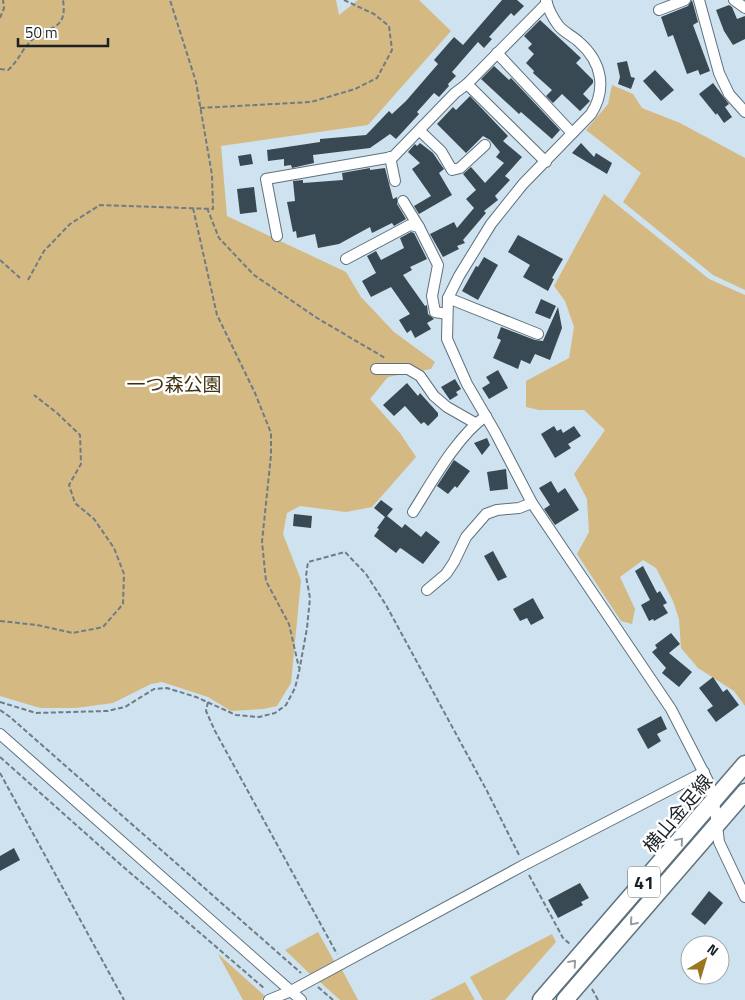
<svg xmlns="http://www.w3.org/2000/svg" width="745" height="1000" font-family="'Titillium Web','Noto Sans JP',sans-serif">
<rect width="100%" height="100%" fill="#cee2ef"/>
<g fill="#d5b982">
<polygon points="0,0 336,0 339,15 358,0 419,0 451,31 368,125 221,146 227,216 346,272 361,297 394,332 435,362 431,369 388,377 370,399 400,433 416,457 372,507 346,512 300,506 287,513 283,534 301,580 291,683 277,706 264,709 231,711 208,697 162,682 151,684 113,703 76,708 40,708 0,696"/>
<polygon points="612,85 633,94 642,108 680,123 745,158 745,290 713,275 623,202 641,173 586,130 608,104"/>
<polygon points="604,194 709,279 745,295 745,706 734,691 698,668 681,648 679,619 673,601 656,568 643,560 620,577 635,609 632,624 621,621 577,554 589,532 587,499 574,474 605,430 584,410 539,410 526,407 526,381 569,358 574,327 565,301 554,286"/>
<polygon points="318,932 334,961 310,974 285,950"/>
<polygon points="552,934 556,942 505,1000 483,1000 470,977"/>
<polygon points="218,954 266,997 261,1000 243,1000"/>
<polygon points="341,968 358,1000 340,1000 319,981"/>
<polygon points="465,982 475,1000 430,1000"/>
</g>
<g fill="#384953">
<polygon points="502,0 517,0 524,6 514,16 511,13 489,37 492,39 484,48 478,42 452,72 456,76 448,84 449,86 439,97 434,93 417,112 419,114 396,139 390,134 370,148 313,155 314,163 292,168 291,165 284,166 284,159 268,161 267,150 320,142 320,139 366,135 370,131 389,111 392,114 406,101 438,64 434,60 454,37 463,45"/>
<polygon points="692,0 698,22 693,25 710,71 700,75 698,70 687,74 673,35 668,37 661,17 688,6"/>
<polygon points="729,5 732,7 737,19 745,16 745,39 733,45 724,31 716,10"/>
<polygon points="540,20 581,58 576,63 593,80 593,83 583,94 590,101 580,111 562,94 553,103 546,96 552,90 533,73 534,71 526,63 534,54 528,48 532,44 524,36"/>
<polygon points="627,61 631,77 635,78 631,89 618,84 620,77 617,63"/>
<polygon points="494,66 509,80 511,78 560,130 552,139 521,112 519,114 481,79"/>
<polygon points="655,70 674,90 661,101 643,81"/>
<polygon points="713,83 729,104 725,107 732,117 724,123 717,113 716,115 699,94"/>
<polygon points="470,96 508,136 503,141 522,157 505,176 510,180 495,196 498,200 484,211 486,213 463,240 465,243 457,246 459,249 443,257 430,234 454,222 457,228 474,208 466,199 476,190 463,174 471,167 485,183 504,163 496,157 500,152 490,140 483,136 466,153 437,124 453,107 456,110"/>
<polygon points="420,143 433,153 439,162 444,169 439,173 452,195 419,214 414,206 431,196 412,169 420,163 408,152 415,144 417,146"/>
<polygon points="581,143 594,157 596,153 612,163 607,174 572,153"/>
<polygon points="251,154 253,164 240,166 238,156"/>
<polygon points="370,168 370,170 385,168 393,199 397,197 397,204 406,219 394,226 392,223 372,233 370,227 339,244 318,248 315,234 297,238 296,231 293,232 287,202 295,201 293,181 303,180 303,183 343,180 342,173"/>
<polygon points="254,187 257,212 240,214 237,189"/>
<polygon points="411,232 414,233 427,259 410,267 412,270 403,275 425,306 427,305 428,314 434,319 427,323 431,329 415,338 411,330 407,333 399,320 410,314 391,287 371,297 362,281 376,273 367,256 376,251 381,260 404,248 400,238"/>
<polygon points="518,235 563,259 552,278 554,279 548,291 523,277 530,265 508,252"/>
<polygon points="484,257 498,265 478,300 462,291 476,266 478,267"/>
<polygon points="541,299 556,306 550,319 535,313"/>
<polygon points="558,307 562,328 550,360 535,354 530,364 521,360 518,369 493,358 501,340 497,338 501,327 535,340 543,341"/>
<polygon points="498,370 508,388 489,399 482,388 490,383 486,377"/>
<polygon points="455,379 461,389 456,392 458,395 450,400 441,387"/>
<polygon points="407,383 418,396 420,393 438,413 438,416 428,426 424,422 421,424 405,406 394,416 383,405"/>
<polygon points="554,426 557,431 561,429 563,433 574,426 581,436 568,444 571,448 555,458 541,434"/>
<polygon points="487,438 490,445 482,455 474,443"/>
<polygon points="454,460 470,471 457,488 455,486 448,494 437,486"/>
<polygon points="506,469 508,489 490,491 487,472"/>
<polygon points="551,481 558,493 565,488 579,510 555,525 544,509 550,505 539,488"/>
<polygon points="381,500 393,509 387,516 402,528 405,524 421,537 426,531 440,542 423,564 402,549 400,548 396,553 374,536 379,529 377,528 385,517 374,508"/>
<polygon points="294,514 312,516 311,528 293,526"/>
<polygon points="493,551 507,577 498,581 484,556"/>
<polygon points="643,566 657,593 660,591 667,603 663,605 668,613 654,621 653,619 649,621 641,605 650,600 635,571"/>
<polygon points="533,598 544,618 531,625 527,618 520,621 513,609"/>
<polygon points="671,633 680,644 669,653 692,672 679,687 662,673 666,668 652,652 657,648 655,645"/>
<polygon points="713,677 723,692 727,689 739,705 716,722 707,710 713,706 699,688"/>
<polygon points="661,716 667,729 657,734 661,741 648,749 637,729"/>
<polygon points="14,848 20,860 0,871 0,856"/>
<polygon points="580,883 589,898 581,902 583,905 558,918 548,900"/>
<polygon points="709,891 723,903 705,925 691,914"/>
</g>
<g fill="none" stroke-linecap="round" stroke-linejoin="round">
<defs>
<g id="street">
<path d="M546,0c2,8 7,18 12,25 5,7 15,11 21,17 23,20 28,47 12,72l-68,70 -32,40 -32,52 -11,22 -1,41 20,45 28,48 37,71 139,206 38,74 5,18 5,41 26,55"/>
<polyline points="699,0 719,73 729,94 745,112"/>
<polyline points="734,0 745,8"/>
<polyline points="659,10 685,0"/>
<polyline points="497,53 572,133"/>
<polyline points="467,84 547,3"/>
<polyline points="420,131 441,151 452,170 460,168 485,145"/>
<polyline points="390,157 395,181"/>
<polyline points="403,201 419,227"/>
<polyline points="277,236 266,179 393,157 455,93 467,84 546,162"/>
<polyline points="346,259 410,225 419,227 438,265 432,296 435,312 447,314"/>
<polyline points="448,298 538,334"/>
<polyline points="376,369 408,369 420,376 434,396 447,407 475,423"/>
<path d="M413,512c19,-30 44,-76 73,-96"/>
<polyline points="427,590 446,574 454,562 466,537 486,514 497,510 519,508 532,503"/>
<polyline points="0,734 301,1000"/>
<polyline points="269,1000 291,991 524,865 704,772"/>
</g>
<g id="primary">
<polyline points="541,1000 745,764"/>
<polyline points="565,1000 745,792"/>
</g>
</defs>
<use href="#street" stroke="#5f717c" stroke-width="12"/>
<use href="#primary" stroke="#5f717c" stroke-width="19"/>
<g stroke="#6f7c85" stroke-width="2" stroke-dasharray="5 2.5" stroke-linecap="butt">
<polyline points="0,18 4,8 3,0"/>
<path d="M0,69l8,1c11,-10 13,-19 22,-28 17,-18 38,-9 33,-42"/>
<polyline points="200,108 311,102 355,89 377,78 392,50 389,26 374,14 344,0"/>
<polyline points="193,208 217,315 255,393 271,433 271,455 262,542 266,581 289,624 299,668"/>
<polyline points="207,208 219,238 254,275 317,318 385,358"/>
<polyline points="0,260 20,278"/>
<polyline points="28,280 44,251 70,224 100,205 213,209 212,175 196,82 170,0"/>
<polyline points="0,621 37,625 73,633 103,627 123,604 124,574 114,548 94,519 75,503 69,485 81,464 80,435 57,413 34,395"/>
<polyline points="0,702 36,713 107,711 125,707 154,689 167,688 196,697 236,715 259,717 275,713 286,705 295,688 299,672 307,628 310,598 306,576 308,562 345,552 366,574 386,605 487,791 519,855"/>
<polyline points="208,702 206,711 215,731 337,954"/>
<polyline points="0,710 10,717 301,973"/>
<polyline points="0,757 120,864 265,989"/>
<polyline points="0,773 124,1000"/>
<polyline points="529,875 563,938 571,945"/>
<polyline points="318,987 333,1000"/>
<polyline points="592,989 598,1000"/>
</g>
<use href="#street" stroke="#fff" stroke-width="10"/>
<use href="#primary" stroke="#fff" stroke-width="16"/>
</g>
<defs><path id="oneway-chevron" d="M-2-3.5L2.5 0L-2 3.5" fill="none" stroke-width="1.6" stroke-linecap="round" stroke-linejoin="round" transform="scale(1.25)"/></defs>
<g stroke="#989b9d">
<use href="#oneway-chevron" transform="translate(680 841) rotate(-50)"/>
<use href="#oneway-chevron" transform="translate(633 922) rotate(131)"/>
<use href="#oneway-chevron" transform="translate(573 963) rotate(-49)"/>
</g>
<g text-anchor="middle" dominant-baseline="central" stroke-width="5" stroke-linejoin="round" paint-order="stroke">
<rect fill="#fff" stroke="#5f6466" stroke-width="1" x="628" y="866.5" width="32" height="31" rx="4"/>
<g font-size="18" font-weight="bold" fill="#1a2125">
<text x="644" y="882">41</text>
</g>
<g font-size="19" fill="#413211" stroke="#fff">
<text x="174" y="383">一つ森公園</text>
</g>
<g font-size="19" fill="#1a2125" stroke="#fff">
<text transform="translate(677 813) rotate(-50)">横山金足線</text>
</g>
</g>
<g transform="translate(705 960) rotate(38)"><circle r="24" fill="#ffffff" stroke="#a3a6a8"/>
<path d="M0-4L9 19L0 12L-9 19Z" fill="#9a7621"/>
<text y="-8" font-size="14" font-weight="bold" text-anchor="middle" fill="#1a2125">N</text>
</g>
<path d="M18 38v8h90v-8" fill="none" stroke="#1a2125" stroke-width="2.5"/>
<text x="25" y="38" font-size="15" fill="#1a2125" stroke="#ffffff" stroke-width="4" paint-order="stroke">50 m</text>
</svg>
